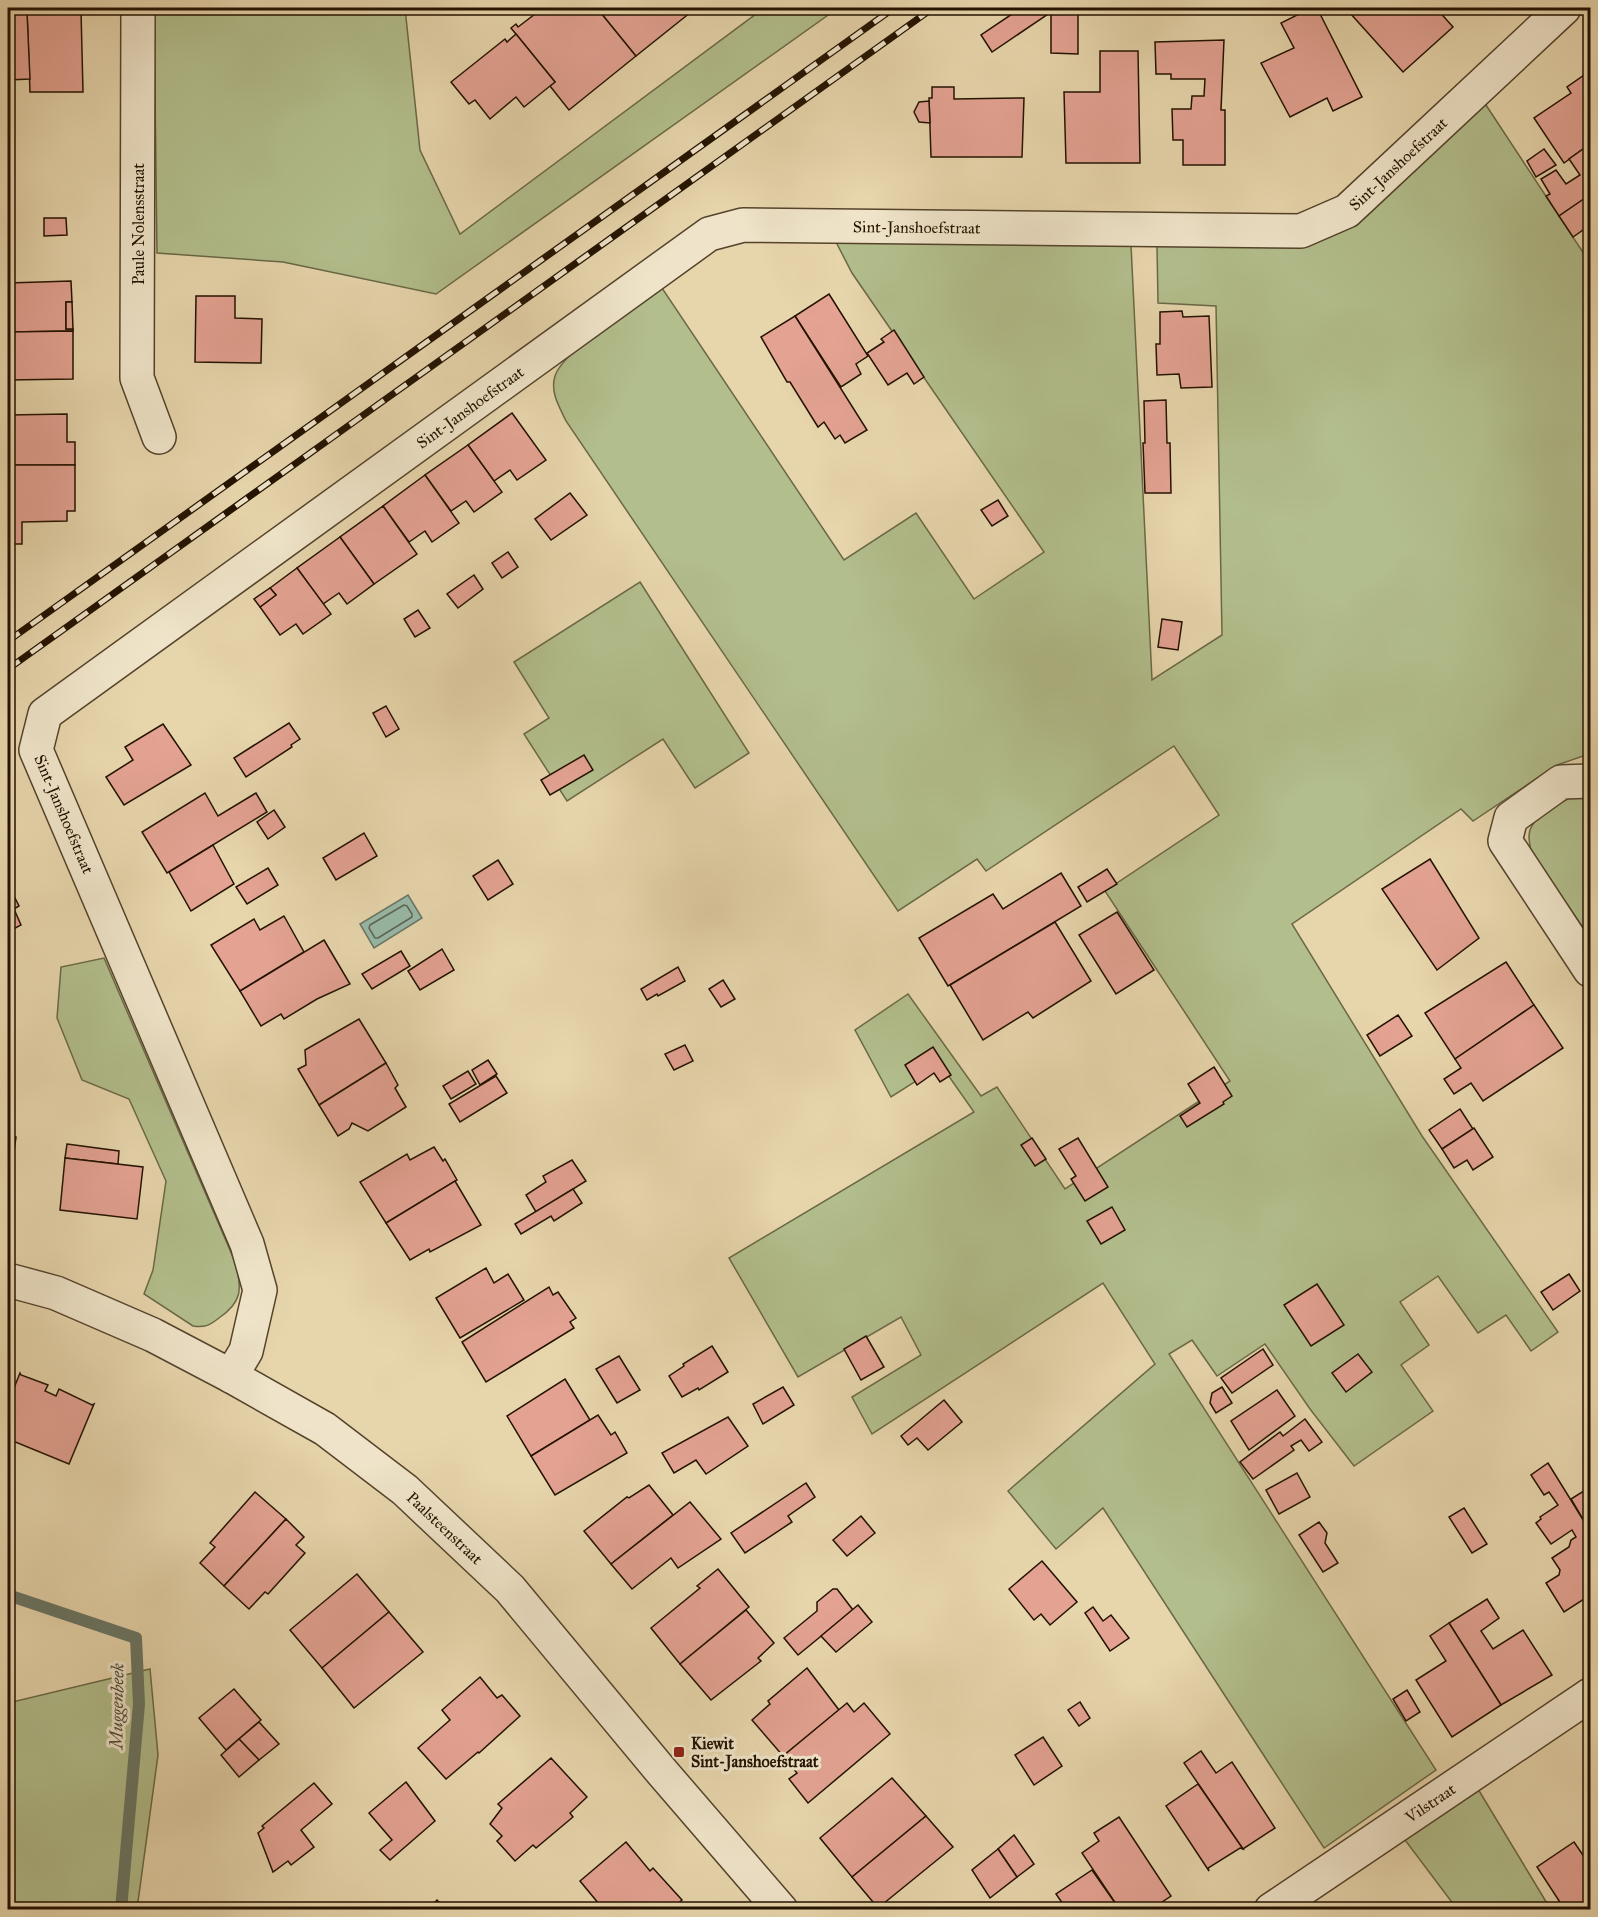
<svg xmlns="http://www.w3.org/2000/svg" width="1598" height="1917" font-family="'IM FELL Great Primer',serif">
<rect width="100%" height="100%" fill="#e7d5ac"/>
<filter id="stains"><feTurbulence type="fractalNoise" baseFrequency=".00333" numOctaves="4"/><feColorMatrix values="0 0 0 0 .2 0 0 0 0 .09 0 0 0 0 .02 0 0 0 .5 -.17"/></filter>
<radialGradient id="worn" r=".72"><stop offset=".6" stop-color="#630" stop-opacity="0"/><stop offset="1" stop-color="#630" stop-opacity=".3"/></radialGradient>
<g fill="#b2be8c" stroke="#6a6846" stroke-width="1.5">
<polygon points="154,8 405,8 420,150 460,234 764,8 838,8 436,294 283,262 157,253"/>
<path d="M1482,99l108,164v492h-4l-29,10 -84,56 -12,-12 -169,115 130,212 136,196 -27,19 -25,-36 -28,18 -40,-57 -38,26 29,43 -28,20 32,46 -79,55 -44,-57 -45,-65 -48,32 -25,-36 -23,14 267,416 -112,78 -221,-340 -47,41 -48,-58 147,-127 -52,-81 -231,151 -20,-37 69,-42 -20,-38 -103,60 -69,-119 245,-146 -33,-47 -50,32 -36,-67 53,-36 73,102 16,-9 68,102 165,-108 -125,-190 114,-76 -45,-69 -188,125 -9,-12 -79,52 -332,-490c-7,-15 -16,-29 -11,-45 7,-24 82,-74 105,-91l184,275 72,-47 58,86 70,-47 -192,-279 -16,-31 295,3 21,435 70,-45 -6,-329 -58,-3 -1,-57 117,-1z"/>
<polygon points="640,582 749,753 695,788 663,739 567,801 524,734 549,718 514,662"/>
<path d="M1571,797h10l9,5v136l-59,-87c-1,-5 -2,-10 -2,-15 0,-19 28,-30 42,-39z"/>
<path d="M104,958l132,306c6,26 6,38 -17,54 -9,7 -14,10 -26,8l-49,-32 9,-24 13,-89 -37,-82 -47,-19 -25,-62 4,-51z"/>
<polygon points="150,1669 158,1755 137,1909 8,1909 8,1703"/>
<polygon points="1478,1789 1545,1900 1551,1909 1457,1909 1402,1836"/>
</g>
<polygon fill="#97b9a8" stroke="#697665" stroke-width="1.5" points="408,895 422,918 374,948 360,924"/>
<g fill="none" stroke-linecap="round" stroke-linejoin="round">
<polygon stroke="#5d6654" stroke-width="1.5" points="404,905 407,906 412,914 412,917 378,938 375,938 369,928 370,925"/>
<polyline stroke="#697665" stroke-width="12" points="8,1595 136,1638 139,1704 121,1910"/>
</g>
<g fill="#e3a292" stroke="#231200" stroke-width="1.5">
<polygon points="543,8 597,8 636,56 569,110 550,86 555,82 511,28 516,24 518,27"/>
<polygon points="597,8 696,8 636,56"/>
<polygon points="1021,8 1051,8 1051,12 992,52 981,35"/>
<polygon points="1051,8 1078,8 1078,54 1051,53"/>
<polygon points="1311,8 1317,8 1362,97 1333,111 1327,98 1290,117 1261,63 1294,48 1281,23"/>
<polygon points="1356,8 1436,8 1453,27 1403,72 1350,13"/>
<polygon points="81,11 83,92 30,92 27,12"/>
<polygon points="8,12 27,12 30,79 8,80"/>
<polygon points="516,34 555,82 524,107 516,97 490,119 475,100 469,104 451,82 505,39 507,42"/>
<polygon points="1224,40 1221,110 1225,110 1225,165 1183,165 1183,140 1173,140 1172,109 1191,109 1192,96 1204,96 1205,79 1171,79 1171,74 1156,74 1155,42"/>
<polygon points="1100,51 1138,51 1140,163 1066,163 1064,92 1100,92"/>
<polygon points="1590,71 1590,144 1564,163 1534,118 1571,93 1567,87"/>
<polygon points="932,87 954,87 954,99 1024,98 1022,157 931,157 929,98 932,98"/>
<polygon points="929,101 930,123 919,122 914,112 919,102"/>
<polygon points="1590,144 1590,195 1559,216 1546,196 1550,194 1541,179 1556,170 1566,184 1580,175 1569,159"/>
<polygon points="1544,149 1556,165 1536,177 1527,161"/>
<polygon points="1588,196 1590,200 1590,225 1573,237 1559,216"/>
<polygon points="44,218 66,218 67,235 44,236"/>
<polygon points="71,281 72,302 66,302 66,329 73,329 73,331 8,332 8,283"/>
<polygon points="829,294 868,356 856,364 861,374 841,387 795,316"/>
<polygon points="196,296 235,296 235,318 262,319 261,363 195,362"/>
<polygon points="66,302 72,302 73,329 66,329"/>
<polygon points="1182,311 1183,317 1209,316 1212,387 1181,388 1179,374 1157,375 1156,344 1160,344 1160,312"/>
<polygon points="795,316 867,430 845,443 840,435 835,439 824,422 818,427 790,382 787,382 761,337"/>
<polygon points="894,330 924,377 914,384 907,373 888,385 867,353 884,342 881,339"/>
<polygon points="73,331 73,379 8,380 8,332"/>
<polygon points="1166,400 1167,443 1170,443 1171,493 1145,493 1143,443 1145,443 1144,401"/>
<polygon points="512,413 546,460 517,480 510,470 494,481 468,445"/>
<polygon points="67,414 67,442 75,442 75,465 8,465 8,415"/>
<polygon points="468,445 502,492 474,512 466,501 451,511 425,475"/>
<polygon points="8,465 75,465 75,511 67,511 67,521 22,522 22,544 8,544"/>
<polygon points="425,475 459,523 432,542 425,531 409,542 383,506"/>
<polygon points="570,493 587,515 551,540 535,519"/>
<polygon points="998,500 1008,516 992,526 981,510"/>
<polygon points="383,506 417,554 374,584 340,537"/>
<polygon points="340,537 374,584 347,604 339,593 323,604 297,568"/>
<polygon points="508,552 518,567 502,578 492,563"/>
<polygon points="297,568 331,614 303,634 296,624 280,635 260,607 276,595 270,588"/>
<polygon points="474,575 483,589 458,608 447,594"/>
<polygon points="270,588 276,595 260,607 254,599"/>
<polygon points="418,610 430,628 415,637 404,619"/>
<polygon points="1162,619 1182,622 1178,650 1158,647"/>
<polygon points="386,706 399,729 386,737 373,713"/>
<polygon points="289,723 300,739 291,745 292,747 246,777 234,758"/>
<polygon points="163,724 191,765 124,805 106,777 133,760 125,747"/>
<polygon points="584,755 593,770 550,795 541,780"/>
<polygon points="205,793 218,816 256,793 267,812 167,873 142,832"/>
<polygon points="274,810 285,827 268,839 257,822"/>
<polygon points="364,833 377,856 336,880 323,858"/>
<polygon points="213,845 234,884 191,911 169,872"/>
<polygon points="1430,859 1479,938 1437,970 1382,889"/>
<polygon points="498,860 513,884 488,900 473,876"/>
<polygon points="268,868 278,885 247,904 236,887"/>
<polygon points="1107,869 1117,884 1087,902 1078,887"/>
<polygon points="1061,873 1081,906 948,986 919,938 993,894 1003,909"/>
<polygon points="8,884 19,906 14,909 21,925 8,932"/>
<polygon points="1117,912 1154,970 1116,994 1079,935"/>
<polygon points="284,916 304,952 240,991 211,945 254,919 260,930"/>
<polygon points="1055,922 1091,981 1033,1018 1028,1012 983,1040 950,985"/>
<polygon points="324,940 350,984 317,999 284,1019 281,1014 261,1026 240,991"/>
<polygon points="442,949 454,970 420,990 408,971"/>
<polygon points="401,951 410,966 372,989 362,974"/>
<polygon points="1506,962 1534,1005 1455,1059 1425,1013"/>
<polygon points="678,967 685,981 658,996 657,994 647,1000 641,989"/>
<polygon points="723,980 735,999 721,1007 709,989"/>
<polygon points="1534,1005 1563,1048 1483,1101 1471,1083 1454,1094 1444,1079 1461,1068 1455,1059"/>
<polygon points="1398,1015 1412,1036 1380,1056 1367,1035"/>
<polygon points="359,1019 386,1063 319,1105 298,1069 306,1065 305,1050"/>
<polygon points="685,1045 693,1061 674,1070 665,1054"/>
<polygon points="933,1047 951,1075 940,1082 934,1073 917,1085 905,1065"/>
<polygon points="488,1060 497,1074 480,1085 472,1070"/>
<polygon points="386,1063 398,1085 395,1088 406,1107 368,1131 352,1123 349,1129 338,1136 319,1105"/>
<polygon points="1214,1067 1232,1096 1223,1102 1224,1104 1187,1127 1180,1116 1200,1103 1188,1084"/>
<polygon points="468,1071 476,1084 451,1099 443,1086"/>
<polygon points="496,1076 507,1093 460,1122 449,1104"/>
<polygon points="1460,1109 1473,1129 1442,1149 1429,1130"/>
<polygon points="1474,1128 1493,1157 1473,1170 1467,1160 1454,1168 1442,1149"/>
<polygon points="8,1135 16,1137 8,1195"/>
<polygon points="1032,1138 1046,1159 1035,1166 1021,1145"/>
<polygon points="1078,1138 1108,1187 1085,1201 1071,1179 1076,1176 1059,1149"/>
<polygon points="67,1144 119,1151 118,1164 65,1158"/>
<polygon points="434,1147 443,1161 445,1159 457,1180 386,1223 360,1182 407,1154 410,1160"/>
<polygon points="65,1158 143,1167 137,1219 60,1210"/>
<polygon points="572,1160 586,1181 536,1212 526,1195 546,1182 543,1176"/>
<polygon points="455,1181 481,1225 430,1252 429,1249 410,1260 386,1223"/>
<polygon points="573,1189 582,1203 554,1221 551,1216 521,1234 515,1224"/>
<polygon points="1112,1207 1125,1230 1101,1244 1087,1221"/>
<polygon points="486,1268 494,1283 508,1274 524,1300 460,1338 436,1298"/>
<polygon points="1569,1274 1580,1291 1553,1310 1541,1292"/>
<polygon points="1317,1284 1344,1325 1311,1346 1284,1305"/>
<polygon points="549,1287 553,1295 558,1292 576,1318 570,1322 574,1328 486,1382 462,1342"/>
<polygon points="866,1336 884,1367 861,1380 844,1349"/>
<polygon points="712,1346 728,1372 699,1390 698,1388 682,1397 669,1376 684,1366 683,1364"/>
<polygon points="1263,1349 1273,1365 1232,1393 1221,1378"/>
<polygon points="1358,1354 1372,1372 1346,1392 1332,1373"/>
<polygon points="619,1356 640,1390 617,1403 596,1369"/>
<polygon points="20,1373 21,1375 48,1385 45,1391 56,1396 59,1389 92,1405 94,1404 69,1464 8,1439 8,1403"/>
<polygon points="565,1379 590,1420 531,1456 507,1416"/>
<polygon points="783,1387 794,1405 763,1424 753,1404"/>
<polygon points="1222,1387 1232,1403 1216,1413 1210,1403 1212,1393"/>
<polygon points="1277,1390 1295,1416 1249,1450 1231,1421"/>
<polygon points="944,1400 962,1422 928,1450 917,1438 908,1445 901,1436"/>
<polygon points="598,1415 611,1435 615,1432 627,1453 555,1495 531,1456"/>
<polygon points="728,1417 748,1446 706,1474 696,1460 674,1473 662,1453"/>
<polygon points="1305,1419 1322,1442 1309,1451 1301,1440 1291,1446 1294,1450 1253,1479 1240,1462 1280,1432 1283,1436"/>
<polygon points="1548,1463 1590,1531 1590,1608 1584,1599 1564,1612 1546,1583 1559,1575 1560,1570 1552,1558 1569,1547 1571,1540 1576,1537 1572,1530 1551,1544 1536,1523 1541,1519 1540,1517 1558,1505 1549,1492 1544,1495 1531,1475"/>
<polygon points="1297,1473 1310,1497 1279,1514 1266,1490"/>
<polygon points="806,1483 815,1497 788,1516 792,1522 745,1553 731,1533"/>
<polygon points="649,1485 673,1515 611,1564 584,1531 627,1497 629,1498"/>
<polygon points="1590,1487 1590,1531 1571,1499"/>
<polygon points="255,1492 286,1519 224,1586 200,1563 215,1547 210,1543"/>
<polygon points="690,1502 721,1539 678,1568 671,1558 632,1589 611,1564"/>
<polygon points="1464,1508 1487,1544 1472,1553 1449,1517"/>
<polygon points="861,1516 875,1533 847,1556 833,1540"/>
<polygon points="286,1519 304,1537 296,1545 305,1553 268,1594 265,1592 249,1609 224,1586"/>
<polygon points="1319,1522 1327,1533 1325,1543 1338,1563 1323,1572 1299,1535"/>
<polygon points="1042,1561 1077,1602 1050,1625 1041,1614 1034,1620 1009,1589"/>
<polygon points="718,1569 749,1607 680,1664 651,1628 700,1588 697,1586"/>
<polygon points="357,1574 389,1612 322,1668 290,1630"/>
<polygon points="833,1589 837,1589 853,1610 798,1655 784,1638 817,1611 817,1602"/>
<polygon points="1487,1599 1499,1618 1481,1631 1493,1649 1523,1630 1552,1675 1501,1705 1449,1623"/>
<polygon points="858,1605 872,1622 836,1652 821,1636"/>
<polygon points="1093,1607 1103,1621 1111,1615 1129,1638 1110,1651 1085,1613"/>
<polygon points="746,1610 774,1643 758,1658 761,1661 711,1700 680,1664"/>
<polygon points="389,1612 423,1652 354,1708 322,1668"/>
<polygon points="1449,1623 1501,1705 1452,1737 1416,1680 1446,1661 1430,1636"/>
<polygon points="807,1668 839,1710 783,1756 752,1720 770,1704 768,1701"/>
<polygon points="480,1677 497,1698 502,1695 520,1716 479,1753 478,1752 446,1779 418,1748 450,1720 442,1710"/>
<polygon points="234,1689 261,1720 226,1750 199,1718"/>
<polygon points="1407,1690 1420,1712 1406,1721 1393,1699"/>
<polygon points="1080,1702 1090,1718 1079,1726 1068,1710"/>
<polygon points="847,1703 854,1712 864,1703 890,1734 808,1803 789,1779 797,1773 783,1756"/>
<polygon points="259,1722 279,1744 259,1760 239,1739"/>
<polygon points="1043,1737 1062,1766 1034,1785 1015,1755"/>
<polygon points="239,1739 259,1760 239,1777 221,1755"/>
<polygon points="1201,1751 1216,1773 1232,1762 1275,1828 1243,1849 1184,1763"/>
<polygon points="551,1758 587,1797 570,1813 573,1817 536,1848 533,1845 515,1861 497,1841 502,1836 490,1824 502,1808 498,1804"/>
<polygon points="892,1778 926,1816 852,1877 820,1838"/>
<polygon points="406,1782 435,1821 390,1860 380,1850 392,1840 369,1813"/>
<polygon points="314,1783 332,1804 301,1830 314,1847 291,1865 288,1861 273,1872 258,1833 264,1828 262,1826"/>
<polygon points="1198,1784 1243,1849 1240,1848 1208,1868 1209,1871 1166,1806"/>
<polygon points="926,1816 953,1847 878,1908 852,1877"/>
<polygon points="1119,1817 1171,1896 1150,1910 1120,1910 1082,1853 1099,1841 1094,1833"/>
<polygon points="1014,1835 1034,1864 1017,1877 998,1849"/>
<polygon points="626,1842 650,1871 653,1868 682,1900 671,1910 604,1910 580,1881"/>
<polygon points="1574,1842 1589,1864 1590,1863 1590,1907 1587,1910 1565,1910 1537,1867"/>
<polygon points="998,1849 1017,1877 990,1898 972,1870"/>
<polygon points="1092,1870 1120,1910 1067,1910 1056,1894"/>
<polygon points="437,1900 446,1910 427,1910"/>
</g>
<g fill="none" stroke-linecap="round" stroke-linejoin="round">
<defs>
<g id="street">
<polyline points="138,8 137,378 159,437"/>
<polyline points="1590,781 1561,782 1511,818 1505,841 1590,970"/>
<path id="s1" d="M8,1280l48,13 97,42 78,41 94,53 80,61 105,99 152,183 119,138"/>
<path id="s2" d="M231,1376l15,-25 14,-61 -13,-46 -211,-494 9,-36 664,-480 34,-9 558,6 46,-20 217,-203"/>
<path id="s3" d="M1271,1910l319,-215"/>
</g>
</defs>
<use href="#street" stroke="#54432b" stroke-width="36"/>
<use href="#street" stroke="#efe4c9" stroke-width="33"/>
<defs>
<g id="rail">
<polyline points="8,641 894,8"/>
<polyline points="8,669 933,8"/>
</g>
</defs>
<use href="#rail" stroke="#231200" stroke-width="7"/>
<use href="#rail" stroke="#efe4c9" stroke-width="4.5" stroke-dasharray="14" stroke-linecap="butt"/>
</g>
<rect fill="#8f2418" stroke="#efe4c9" stroke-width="2" x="673" y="1746" width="12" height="12" rx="3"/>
<g text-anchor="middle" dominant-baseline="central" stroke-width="6" stroke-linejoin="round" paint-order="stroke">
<g font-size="16" fill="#231200" stroke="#efe4c9">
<text stroke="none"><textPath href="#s2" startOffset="2246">Sint-Janshoefstraat</textPath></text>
<text transform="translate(138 224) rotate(-90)">Paule Nolensstraat</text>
<text stroke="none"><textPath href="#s2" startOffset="1742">Sint-Janshoefstraat</textPath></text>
<text stroke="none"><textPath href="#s2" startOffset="1238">Sint-Janshoefstraat</textPath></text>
<text transform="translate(64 814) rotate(67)">Sint-Janshoefstraat</text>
<text stroke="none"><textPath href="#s1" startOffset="507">Paalsteenstraat</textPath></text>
<text stroke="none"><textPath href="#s3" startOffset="192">Vilstraat</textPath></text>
</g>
<g font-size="16" font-weight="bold" fill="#231200" stroke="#efe4c9" text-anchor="start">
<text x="691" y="1743">Kiewit<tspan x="691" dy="18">Sint-Janshoefstraat</tspan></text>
</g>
<g font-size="18" font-style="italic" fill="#4c4c3b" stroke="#efe4c9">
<text transform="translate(117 1706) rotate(-89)">Muggenbeek</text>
</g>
</g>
<rect width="1598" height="1917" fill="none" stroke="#e7d5ac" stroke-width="30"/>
<rect x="9" y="9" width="1580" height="1899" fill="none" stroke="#231200" stroke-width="3"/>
<rect x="15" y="15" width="1568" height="1887" fill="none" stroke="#231200" stroke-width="1.5"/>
<rect width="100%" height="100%" filter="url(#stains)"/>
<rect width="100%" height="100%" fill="url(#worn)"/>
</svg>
